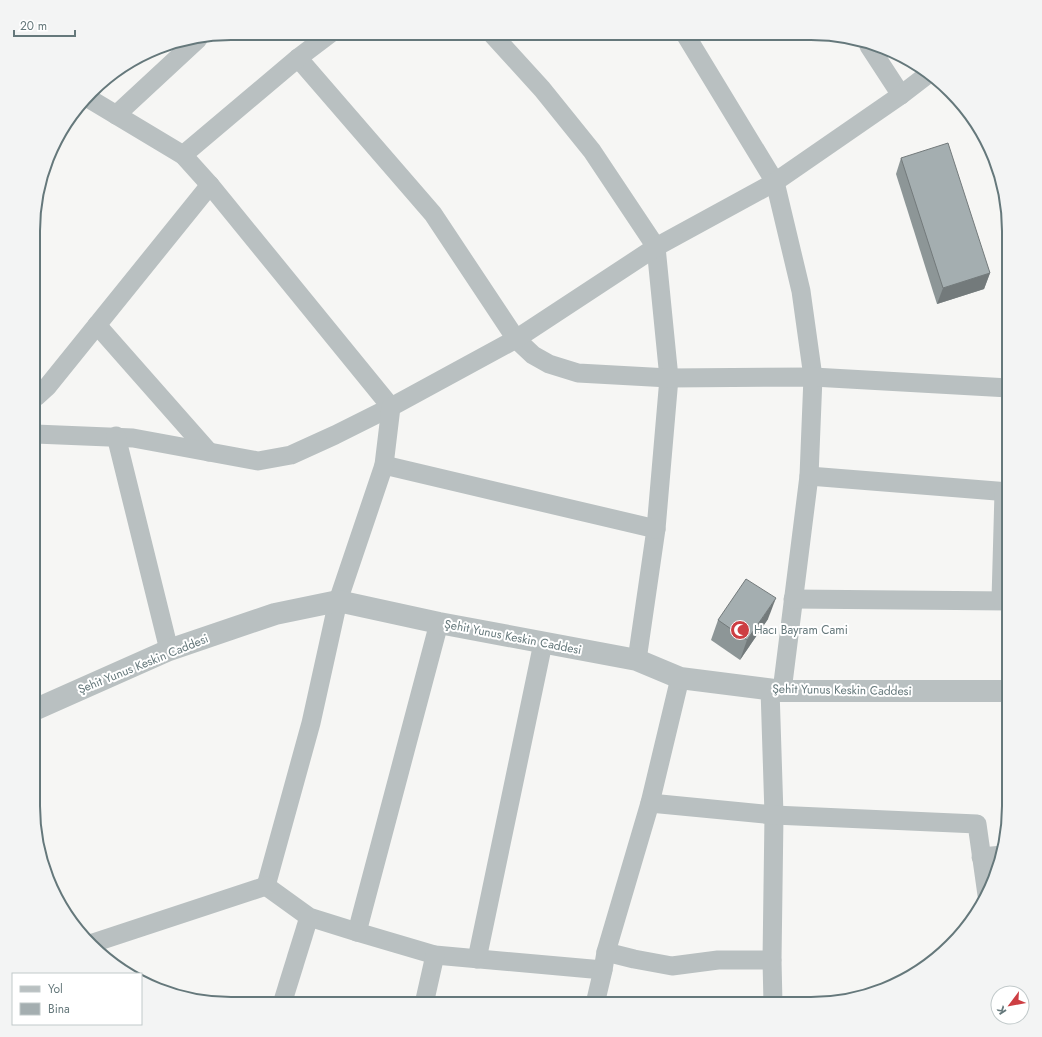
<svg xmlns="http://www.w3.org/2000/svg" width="1042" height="1037" font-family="Jost,sans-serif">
<rect width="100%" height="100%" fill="#f6f6f4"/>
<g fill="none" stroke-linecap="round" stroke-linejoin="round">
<g stroke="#b9c0c1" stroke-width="19">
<polyline points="492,34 542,89 592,151 656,247 669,378 656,529 637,660"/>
<polyline points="685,34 775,182 801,291 813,377 809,476 782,691"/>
<polyline points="869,46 901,95"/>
<polyline points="298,58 433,214 516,339 533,355 549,364 578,373 669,378 813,377 1009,388"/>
<polyline points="116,115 198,39"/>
<polyline points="183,155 298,58 331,33"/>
<polyline points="97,325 209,452"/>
<polyline points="36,397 47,387 210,185"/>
<polyline points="35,434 133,438 258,461 291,455 335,435 391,407 210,185 183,155 88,98"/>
<polyline points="116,436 169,650"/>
<polyline points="384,465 656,529"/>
<polyline points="809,476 1009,492"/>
<polyline points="793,599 1009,601"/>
<polyline points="1001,600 1004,492"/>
<polyline points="770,689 774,815 772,960 773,1004"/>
<polyline points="650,803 774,815 977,824 987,895"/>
<polyline points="981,857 1003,855"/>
<polyline points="266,886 311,723 338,601 384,465 391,407 516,339 656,247 775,182 901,95 927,75"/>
<polyline points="266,886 309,917 357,932 435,955 603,970"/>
<polyline points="357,932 439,623"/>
<polyline points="93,943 266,886"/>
<polyline points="606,952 634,959 672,966 718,960 772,960"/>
<polyline points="477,959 543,643"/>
<polyline points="282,1004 309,917"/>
<polyline points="424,1004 435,955"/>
<polyline points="595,1004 603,970 606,952 650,803 680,678"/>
</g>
<polyline stroke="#b9c0c1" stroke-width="22" points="34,710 169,650 275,614 338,601 439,623 637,660 680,678 782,691 1009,691"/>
</g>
<g fill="#8d9697">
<polygon points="901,158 990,273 984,289 937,304 896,174"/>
<polygon points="1005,202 1009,219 1009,232 1001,214"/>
<polygon points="768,619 740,660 711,640 718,620"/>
</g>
<g fill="#737a7b">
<polygon points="990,273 984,289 937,304 943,288"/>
<polygon points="776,598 768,619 740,660 747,640"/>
</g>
<g fill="#a4aeb0" stroke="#737a7b">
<polygon points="948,143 990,273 943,288 901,158"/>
<polygon points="746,579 776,598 747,640 718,620"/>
</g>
<defs>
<symbol id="mosque-disc" viewBox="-11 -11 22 22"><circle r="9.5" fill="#cd3e43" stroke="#fff"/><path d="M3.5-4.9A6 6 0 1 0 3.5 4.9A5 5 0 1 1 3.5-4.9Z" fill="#fff"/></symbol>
</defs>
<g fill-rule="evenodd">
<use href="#mosque-disc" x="729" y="619" width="22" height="22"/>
</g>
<g text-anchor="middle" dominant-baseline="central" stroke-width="4" stroke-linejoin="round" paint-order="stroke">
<g font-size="12" fill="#65787b" stroke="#fff" text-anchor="start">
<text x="754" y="630">Hacı Bayram Cami</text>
</g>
<g font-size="12" fill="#65787b" stroke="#fff">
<text transform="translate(513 637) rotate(11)">Şehit Yunus Keskin Caddesi</text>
<text transform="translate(143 664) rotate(-22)">Şehit Yunus Keskin Caddesi</text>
<text transform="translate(842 690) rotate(1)">Şehit Yunus Keskin Caddesi</text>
</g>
</g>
<path d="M0 0H1042V1037H0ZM231 40H811A191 191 0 0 1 1002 231V806A191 191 0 0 1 811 997H231A191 191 0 0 1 40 806V231A191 191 0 0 1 231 40Z" fill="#f3f4f4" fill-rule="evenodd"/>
<path fill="none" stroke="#65787b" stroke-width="2" d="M231 40H811A191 191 0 0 1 1002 231V806A191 191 0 0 1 811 997H231A191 191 0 0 1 40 806V231A191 191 0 0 1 231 40Z"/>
<rect x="12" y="973" width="130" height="52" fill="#ffffff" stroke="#c1c9ca"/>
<rect x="20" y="986" width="20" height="6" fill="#b9c0c1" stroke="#c1c9ca"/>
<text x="48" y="993" font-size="12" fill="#65787b">Yol</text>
<rect x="20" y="1003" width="20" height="12" fill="#a4aeb0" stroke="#c1c9ca"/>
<text x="48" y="1013" font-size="12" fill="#65787b">Bina</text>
<g transform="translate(1010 1005) rotate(238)"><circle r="19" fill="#ffffff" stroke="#c1c9ca"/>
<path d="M0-3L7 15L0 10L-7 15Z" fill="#cd3e43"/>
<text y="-6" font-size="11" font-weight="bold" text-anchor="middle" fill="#65787b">K</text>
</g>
<path d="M14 30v6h61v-6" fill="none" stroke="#65787b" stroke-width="2"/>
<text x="20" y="30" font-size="12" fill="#65787b" stroke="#ffffff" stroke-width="3" paint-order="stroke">20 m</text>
</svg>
